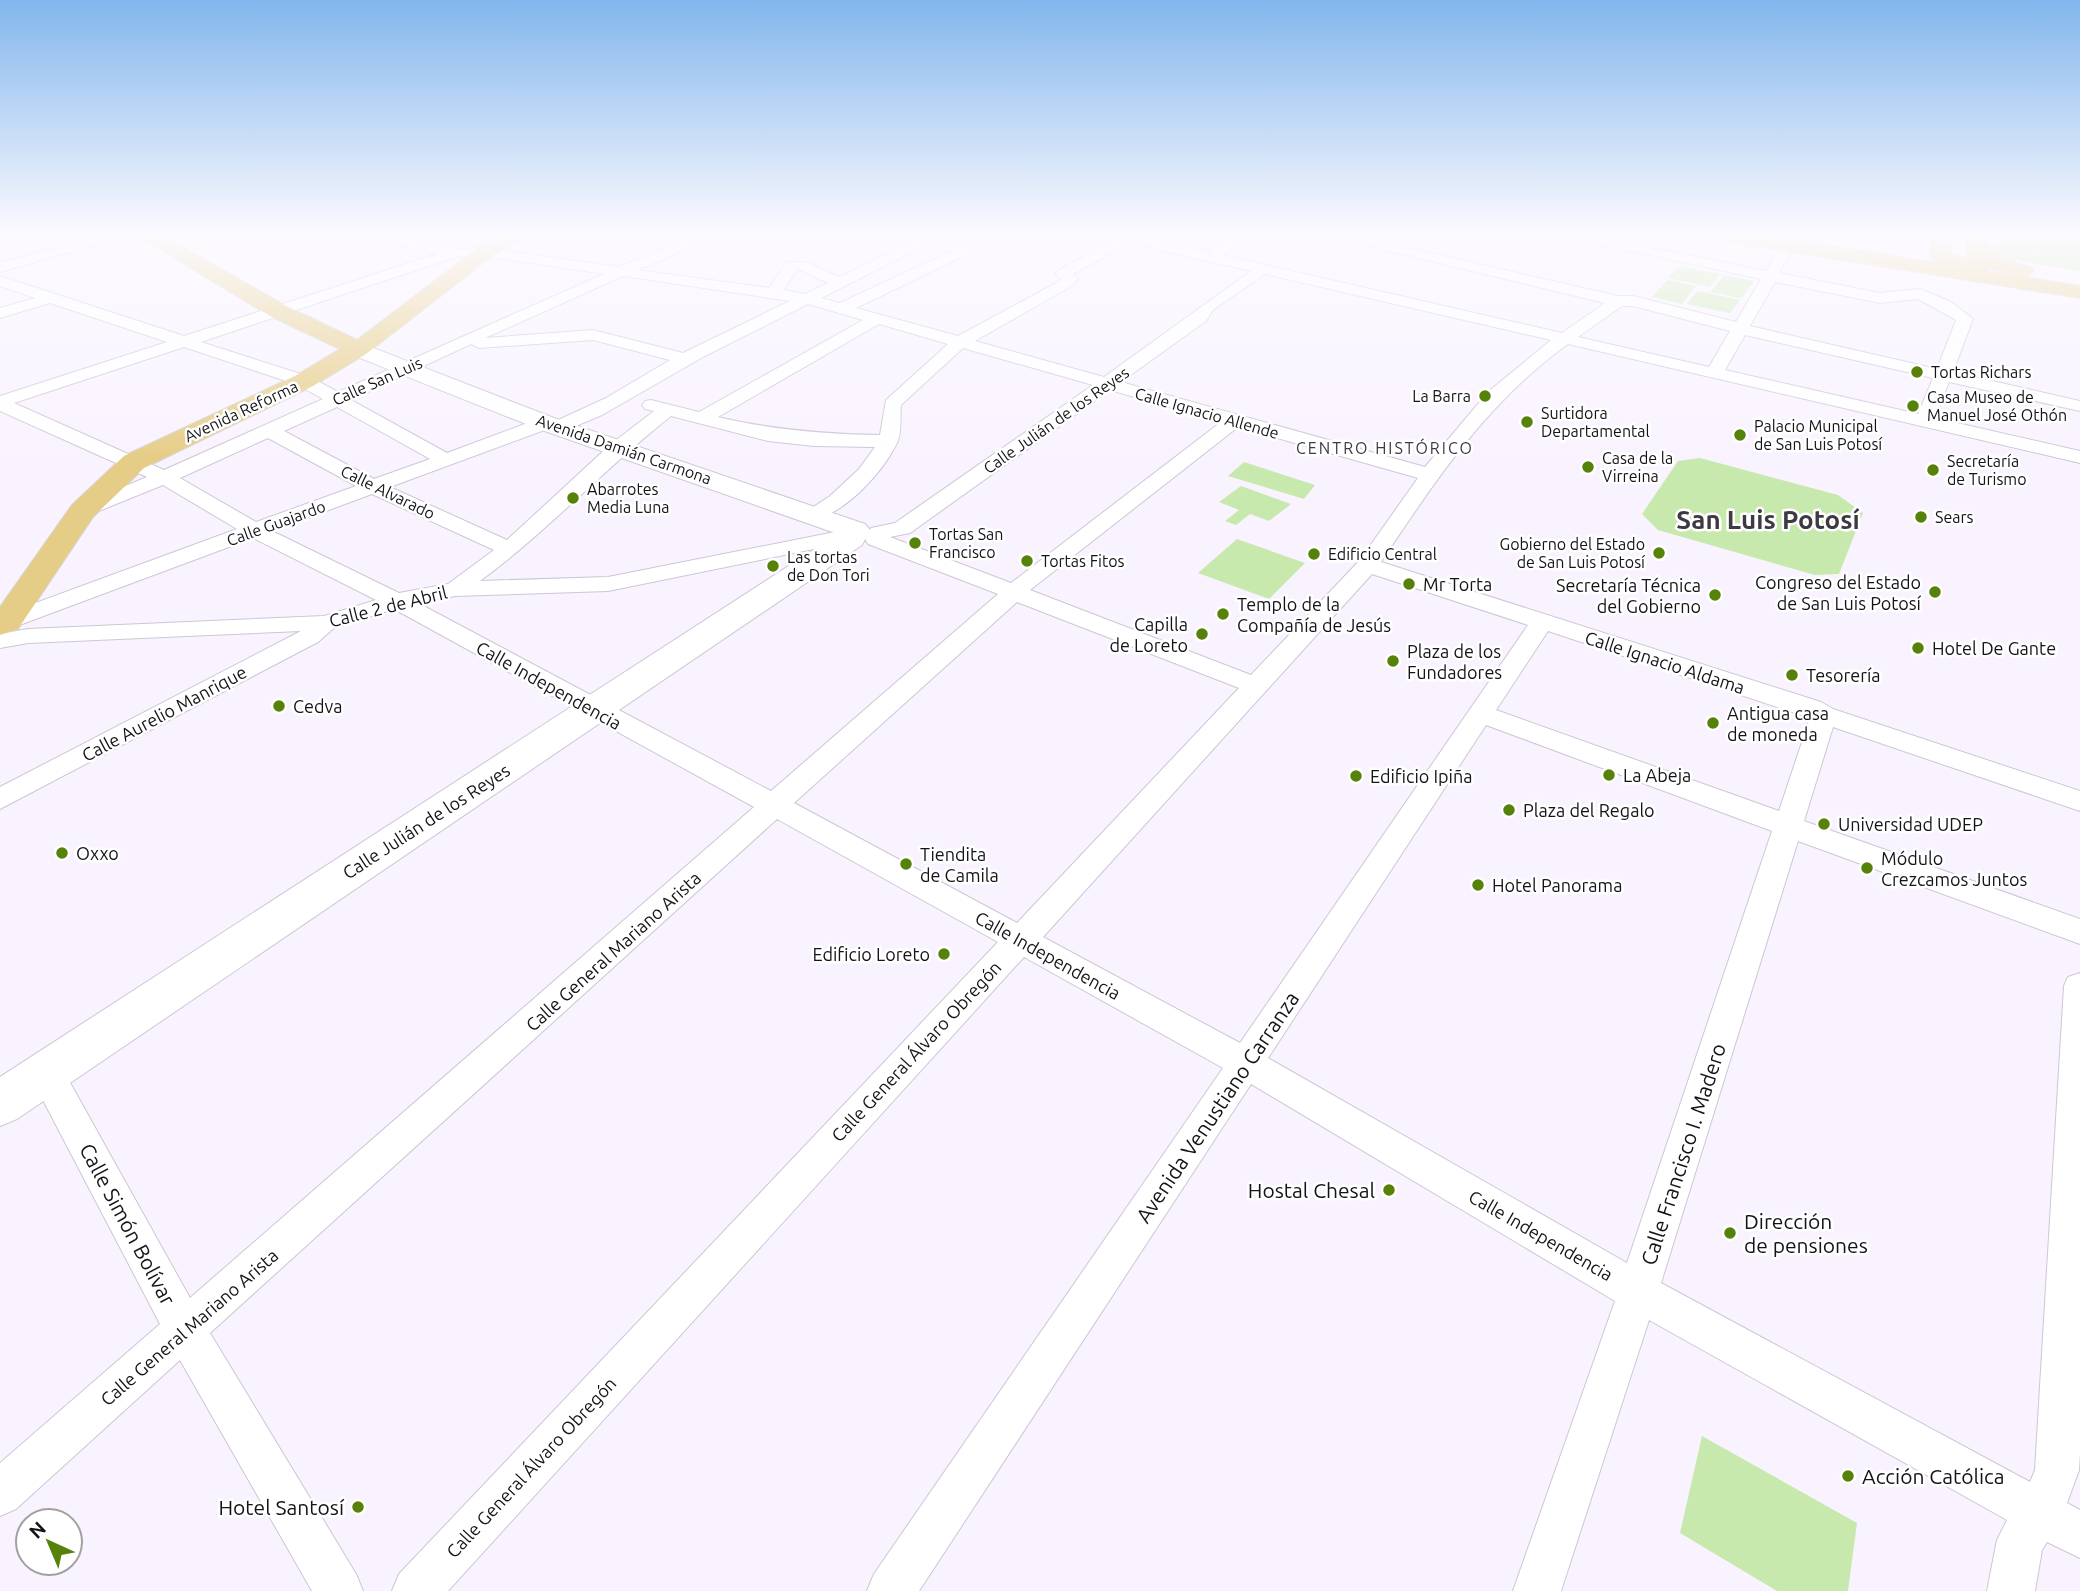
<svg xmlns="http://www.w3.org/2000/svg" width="2080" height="1591" font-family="Ubuntu,sans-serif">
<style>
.green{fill:#c8e9ad}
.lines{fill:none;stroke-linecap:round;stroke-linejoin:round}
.street-casing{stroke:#cdc7d3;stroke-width:2}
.secondary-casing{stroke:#cdc7d3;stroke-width:2}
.primary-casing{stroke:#d5d5d5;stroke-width:2}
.street{fill:#fff;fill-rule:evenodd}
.secondary{fill:#fff;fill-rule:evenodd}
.primary{fill:#e6cd87;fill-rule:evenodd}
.poi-dot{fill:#57820a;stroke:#fff;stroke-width:2.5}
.labels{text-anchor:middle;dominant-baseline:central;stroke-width:5;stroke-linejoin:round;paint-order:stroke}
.far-poi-label{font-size:16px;fill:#151317;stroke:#fff;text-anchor:start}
.far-street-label{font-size:16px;fill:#151317;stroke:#fff}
.far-neighbourhood-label{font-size:16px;letter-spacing:2px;fill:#3e3942;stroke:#fff}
.poi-label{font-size:18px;fill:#151317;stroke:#fff;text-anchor:start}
.street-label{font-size:18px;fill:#151317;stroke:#fff}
.near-street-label{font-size:21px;fill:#151317;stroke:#fff}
.near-poi-label{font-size:21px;fill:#151317;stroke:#fff;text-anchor:end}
.far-town-label{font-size:26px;font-weight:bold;fill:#3e3942;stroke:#fff}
</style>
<rect width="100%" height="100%" fill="#f9f3ff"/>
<path class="green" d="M2001,235H2080V271L2015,260L2011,264L2001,261L1988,250V244L2001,245Z
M1679,266L1720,274L1710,287L1668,278Z
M1724,275L1754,281L1741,298L1711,292Z
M1667,280L1696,286L1682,304L1652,297Z
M1697,291L1740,300L1730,313L1687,304Z
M1700,458L1838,495L1863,513L1839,574L1815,575L1658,530L1642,514L1678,461Z
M1244,462L1315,485L1304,499L1228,476Z
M1241,486L1291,504L1269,521L1250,514L1236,525L1225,521L1239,510L1219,502Z
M1237,539L1305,563L1269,599L1198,573Z
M1702,1436L1857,1523L1848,1591H1777L1680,1533Z"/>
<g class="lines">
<g class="street-casing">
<path id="street" d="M105,235H130L0,272V263Z
M360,235H390L454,249L485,248L619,267L698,235H719L638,270L769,288L787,262H805L840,277L927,235H946L821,298L840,303L960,247H970V253L856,308L958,336L1058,282L1061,279L1055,274L1058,271L1116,239L1108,235H1136L1209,252L1227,235H1243L1222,255L1562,333L1605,303L1324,235H1352L1618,296H1633L1736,322L1761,279L1556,235H1587L1766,271L1787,235H1801L1779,273L1880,293L1920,289L1951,302L1973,319L1953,372L2080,401V411L1949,382L1935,418L2080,451V463L1568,344C1487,402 1435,481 1381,562L1821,702L1833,709L2080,791V811L1833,727L1804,821L2080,919V944L1798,841L1661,1283L2030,1482L2035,1470L2064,986L2068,977L2080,973V1453L2079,1470L2067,1503L2080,1510V1558L2047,1542L2042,1550L2035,1591H1987L1997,1540L2007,1520L1649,1320L1561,1591H1513L1615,1301L1251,1084L919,1591H867L874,1574L1223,1068L1024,957L448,1591H392L399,1574L998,942L777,819L210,1333L356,1574L363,1591H312L180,1360L16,1509L0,1516V1463L160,1324L34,1083L29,1072L34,1061L46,1057L58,1061L190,1298L754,807L394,609L334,628L318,642L0,809V787L301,631L28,643L0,648V634L28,629L324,616L376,600L253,538L14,627L0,628V616L237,529L163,485L89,515H75L72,511L75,507L147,477L0,411V396L167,342L50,303L0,318V308L35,298L0,286V276L184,336L437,254ZM1131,243L1251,271L1104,377L975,341L1068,288L1078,279L1073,274ZM485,256L604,274L338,392L310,377L201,342L455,257ZM798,269L828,283L805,294L783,290ZM1265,274L1551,340L1488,392L1425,467L1121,382L1206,321L1213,310ZM623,276L790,301L683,353L593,330L485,338ZM1775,282L1880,303L1918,299L1956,320L1937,369L1750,326ZM808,304L863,320L699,412L651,400L645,401L642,405L645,409L654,411L611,444L507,540L390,487L550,428L559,433L602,415L703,357ZM1622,306H1633L1730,331L1709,367L1578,337ZM879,324L948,344L886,400L880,435C824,434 773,430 718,417ZM1745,335L1933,378L1918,414L1725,370ZM593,340L670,360L606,398L554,422L545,417L538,419L447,453L351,400L471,344L479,348ZM184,347L298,385L323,399L164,470L14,403ZM963,348L1093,385L895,523L871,528L865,539L868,544L998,594L771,791L418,603L455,596L608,591L858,540L861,535L858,530L850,529L608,577L480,581C548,531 605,468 671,416L768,441L814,446L875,447L859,469L830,496L803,514L813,520C847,512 882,473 897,443C902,433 900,416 901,405ZM1110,390L1221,422L1011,583L890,537L910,533ZM337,407L430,459L374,479L284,431ZM1238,427L1418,478L1360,560L1251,675L1030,590ZM268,438L356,486L256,522L180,478ZM372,494L494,550L448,584L399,593L272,531ZM1372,574L1528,625L1240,1043L1043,937ZM1017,602L1239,688L1017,923L794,803ZM1548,631L1810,718L1779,811L1496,710ZM1486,725L1772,831L1627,1263L1268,1058Z"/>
</g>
<g class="secondary-casing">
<path id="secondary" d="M358,342L554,418L865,524L870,530L862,545L17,1119L0,1126V1077L838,534L536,428L350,354L346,349L350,344Z"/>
</g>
<g class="primary-casing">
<path id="primary" d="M137,235H161L286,306L357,340L478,248L504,235H529L492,256L366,354L313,386L144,468L93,517L18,629L0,635V607L72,505L124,456L295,376L340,349L270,316Z
M1715,235H1764L1936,263L1931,258L1930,235H1950L1951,254L1973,260L1968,254L1966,235H1986L1988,251L1997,258L2031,267L2034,271L2025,277L2080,286V298L1724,241ZM1988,268L2017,275L2019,276L1986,271Z"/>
</g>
<use href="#street" class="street"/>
<use href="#secondary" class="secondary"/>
<use href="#primary" class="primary"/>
</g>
<linearGradient id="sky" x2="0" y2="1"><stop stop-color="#82b6ec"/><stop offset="0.51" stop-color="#fcfaff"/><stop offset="1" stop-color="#fcfaff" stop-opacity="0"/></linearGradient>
<rect width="2080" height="458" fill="url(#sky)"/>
<g class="poi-dot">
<circle cx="1917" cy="372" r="7"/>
<circle cx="1485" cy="396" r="7"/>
<circle cx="1913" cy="406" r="7"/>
<circle cx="1527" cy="422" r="7"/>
<circle cx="1740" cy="435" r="7"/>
<circle cx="1588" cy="467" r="7"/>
<circle cx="1933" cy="470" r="7"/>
<circle cx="573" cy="498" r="7"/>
<circle cx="1921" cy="517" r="7"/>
<circle cx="915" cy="543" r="7"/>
<circle cx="1659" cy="553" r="7"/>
<circle cx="1314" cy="554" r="7"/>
<circle cx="1027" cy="561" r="7"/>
<circle cx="773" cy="566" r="7"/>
<circle cx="1409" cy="584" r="7"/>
<circle cx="1935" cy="592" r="7"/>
<circle cx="1715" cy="595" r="7"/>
<circle cx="1223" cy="614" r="7"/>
<circle cx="1202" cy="634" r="7"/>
<circle cx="1918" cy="648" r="7"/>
<circle cx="1393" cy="661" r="7"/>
<circle cx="1792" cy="675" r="7"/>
<circle cx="279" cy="706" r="7"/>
<circle cx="1713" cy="723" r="7"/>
<circle cx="1609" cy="775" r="7"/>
<circle cx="1356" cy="776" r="7"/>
<circle cx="1509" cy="810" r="7"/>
<circle cx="1824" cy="824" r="7"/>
<circle cx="62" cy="853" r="7"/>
<circle cx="906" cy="864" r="7"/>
<circle cx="1867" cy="868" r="7"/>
<circle cx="1478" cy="885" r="7"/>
<circle cx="944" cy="954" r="7"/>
<circle cx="1389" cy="1190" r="7"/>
<circle cx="1730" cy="1233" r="7"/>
<circle cx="1848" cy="1476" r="7"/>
<circle cx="358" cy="1507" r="7"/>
</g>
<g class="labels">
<g class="far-poi-label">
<text x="1931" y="372">Tortas Richars</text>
<text x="1471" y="396" text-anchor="end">La Barra</text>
<text x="1927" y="397">Casa Museo de<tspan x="1927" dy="18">Manuel José Othón</tspan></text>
<text x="1541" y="413">Surtidora<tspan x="1541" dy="18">Departamental</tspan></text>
<text x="1754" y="426">Palacio Municipal<tspan x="1754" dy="18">de San Luis Potosí</tspan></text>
<text x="1602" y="458">Casa de la<tspan x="1602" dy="18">Virreina</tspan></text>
<text x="1947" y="461">Secretaría<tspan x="1947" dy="18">de Turismo</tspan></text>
<text x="587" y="489">Abarrotes<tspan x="587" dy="18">Media Luna</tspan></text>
<text x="1935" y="517">Sears</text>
<text x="929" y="534">Tortas San<tspan x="929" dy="18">Francisco</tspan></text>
<text x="1645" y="544" text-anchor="end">Gobierno del Estado<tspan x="1645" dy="18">de San Luis Potosí</tspan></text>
<text x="1328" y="554">Edificio Central</text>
<text x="787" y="557">Las tortas<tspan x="787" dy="18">de Don Tori</tspan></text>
<text x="1041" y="561">Tortas Fitos</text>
</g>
<g class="far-street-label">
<text transform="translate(377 381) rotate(-24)">Calle San Luis</text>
<text transform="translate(241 411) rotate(-25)">Avenida Reforma</text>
<text transform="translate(1207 413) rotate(16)">Calle Ignacio Allende</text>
<text transform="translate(1056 420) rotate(-35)">Calle Julián de los Reyes</text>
<text transform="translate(624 449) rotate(19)">Avenida Damián Carmona</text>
<text transform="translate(388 492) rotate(26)">Calle Alvarado</text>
<text transform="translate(276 523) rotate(-20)">Calle Guajardo</text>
</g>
<g class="far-neighbourhood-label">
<text x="1385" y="448">CENTRO HISTÓRICO</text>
</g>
<g class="poi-label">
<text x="1921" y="582" text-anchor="end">Congreso del Estado<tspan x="1921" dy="21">de San Luis Potosí</tspan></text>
<text x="1423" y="584">Mr Torta</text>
<text x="1701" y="585" text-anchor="end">Secretaría Técnica<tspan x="1701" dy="21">del Gobierno</tspan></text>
<text x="1237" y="604">Templo de la<tspan x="1237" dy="21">Compañía de Jesús</tspan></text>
<text x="1188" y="624" text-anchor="end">Capilla<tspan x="1188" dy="21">de Loreto</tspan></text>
<text x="1932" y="648">Hotel De Gante</text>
<text x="1407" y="651">Plaza de los<tspan x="1407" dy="21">Fundadores</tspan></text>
<text x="1806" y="675">Tesorería</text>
<text x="293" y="706">Cedva</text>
<text x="1727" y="713">Antigua casa<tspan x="1727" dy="21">de moneda</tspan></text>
<text x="1623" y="775">La Abeja</text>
<text x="1370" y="776">Edificio Ipiña</text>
<text x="1523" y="810">Plaza del Regalo</text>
<text x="1838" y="824">Universidad UDEP</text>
<text x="76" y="853">Oxxo</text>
<text x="920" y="854">Tiendita<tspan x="920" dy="21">de Camila</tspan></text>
<text x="1881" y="858">Módulo<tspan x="1881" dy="21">Crezcamos Juntos</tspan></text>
<text x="1492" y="885">Hotel Panorama</text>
<text x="930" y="954" text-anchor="end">Edificio Loreto</text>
</g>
<g class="street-label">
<text transform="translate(388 606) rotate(-14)">Calle 2 de Abril</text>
<text transform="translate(1665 662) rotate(18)">Calle Ignacio Aldama</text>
<text transform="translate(549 685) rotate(29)">Calle Independencia</text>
<text transform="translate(164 713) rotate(-28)">Calle Aurelio Manrique</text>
<text transform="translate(426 821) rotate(-33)">Calle Julián de los Reyes</text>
<text transform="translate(613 951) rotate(-42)">Calle General Mariano Arista</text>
<text transform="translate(1048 955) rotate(29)">Calle Independencia</text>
<text transform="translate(916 1051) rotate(-47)">Calle General Álvaro Obregón</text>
<text transform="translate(1541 1235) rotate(30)">Calle Independencia</text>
<text transform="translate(189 1327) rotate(-41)">Calle General Mariano Arista</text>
<text transform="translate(531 1467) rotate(-47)">Calle General Álvaro Obregón</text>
</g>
<g class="near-street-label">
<text transform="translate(1217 1107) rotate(-56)">Avenida Venustiano Carranza</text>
<text transform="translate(1683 1154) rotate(-72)">Calle Francisco I. Madero</text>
<text transform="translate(128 1224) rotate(62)">Calle Simón Bolívar</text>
</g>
<g class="near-poi-label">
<text x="1375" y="1190">Hostal Chesal</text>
<text x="1744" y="1221" text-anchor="start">Dirección<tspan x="1744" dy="24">de pensiones</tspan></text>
<text x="1862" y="1476" text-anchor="start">Acción Católica</text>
<text x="344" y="1507">Hotel Santosí</text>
</g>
<g class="far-town-label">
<text x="1768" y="519">San Luis Potosí</text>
</g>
</g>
<g transform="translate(49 1542) rotate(316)"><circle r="33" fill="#ffffff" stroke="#a1a1a2" stroke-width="2"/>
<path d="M0-5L12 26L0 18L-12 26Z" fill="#57820a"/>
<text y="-10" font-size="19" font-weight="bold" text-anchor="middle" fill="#151317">N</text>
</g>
</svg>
